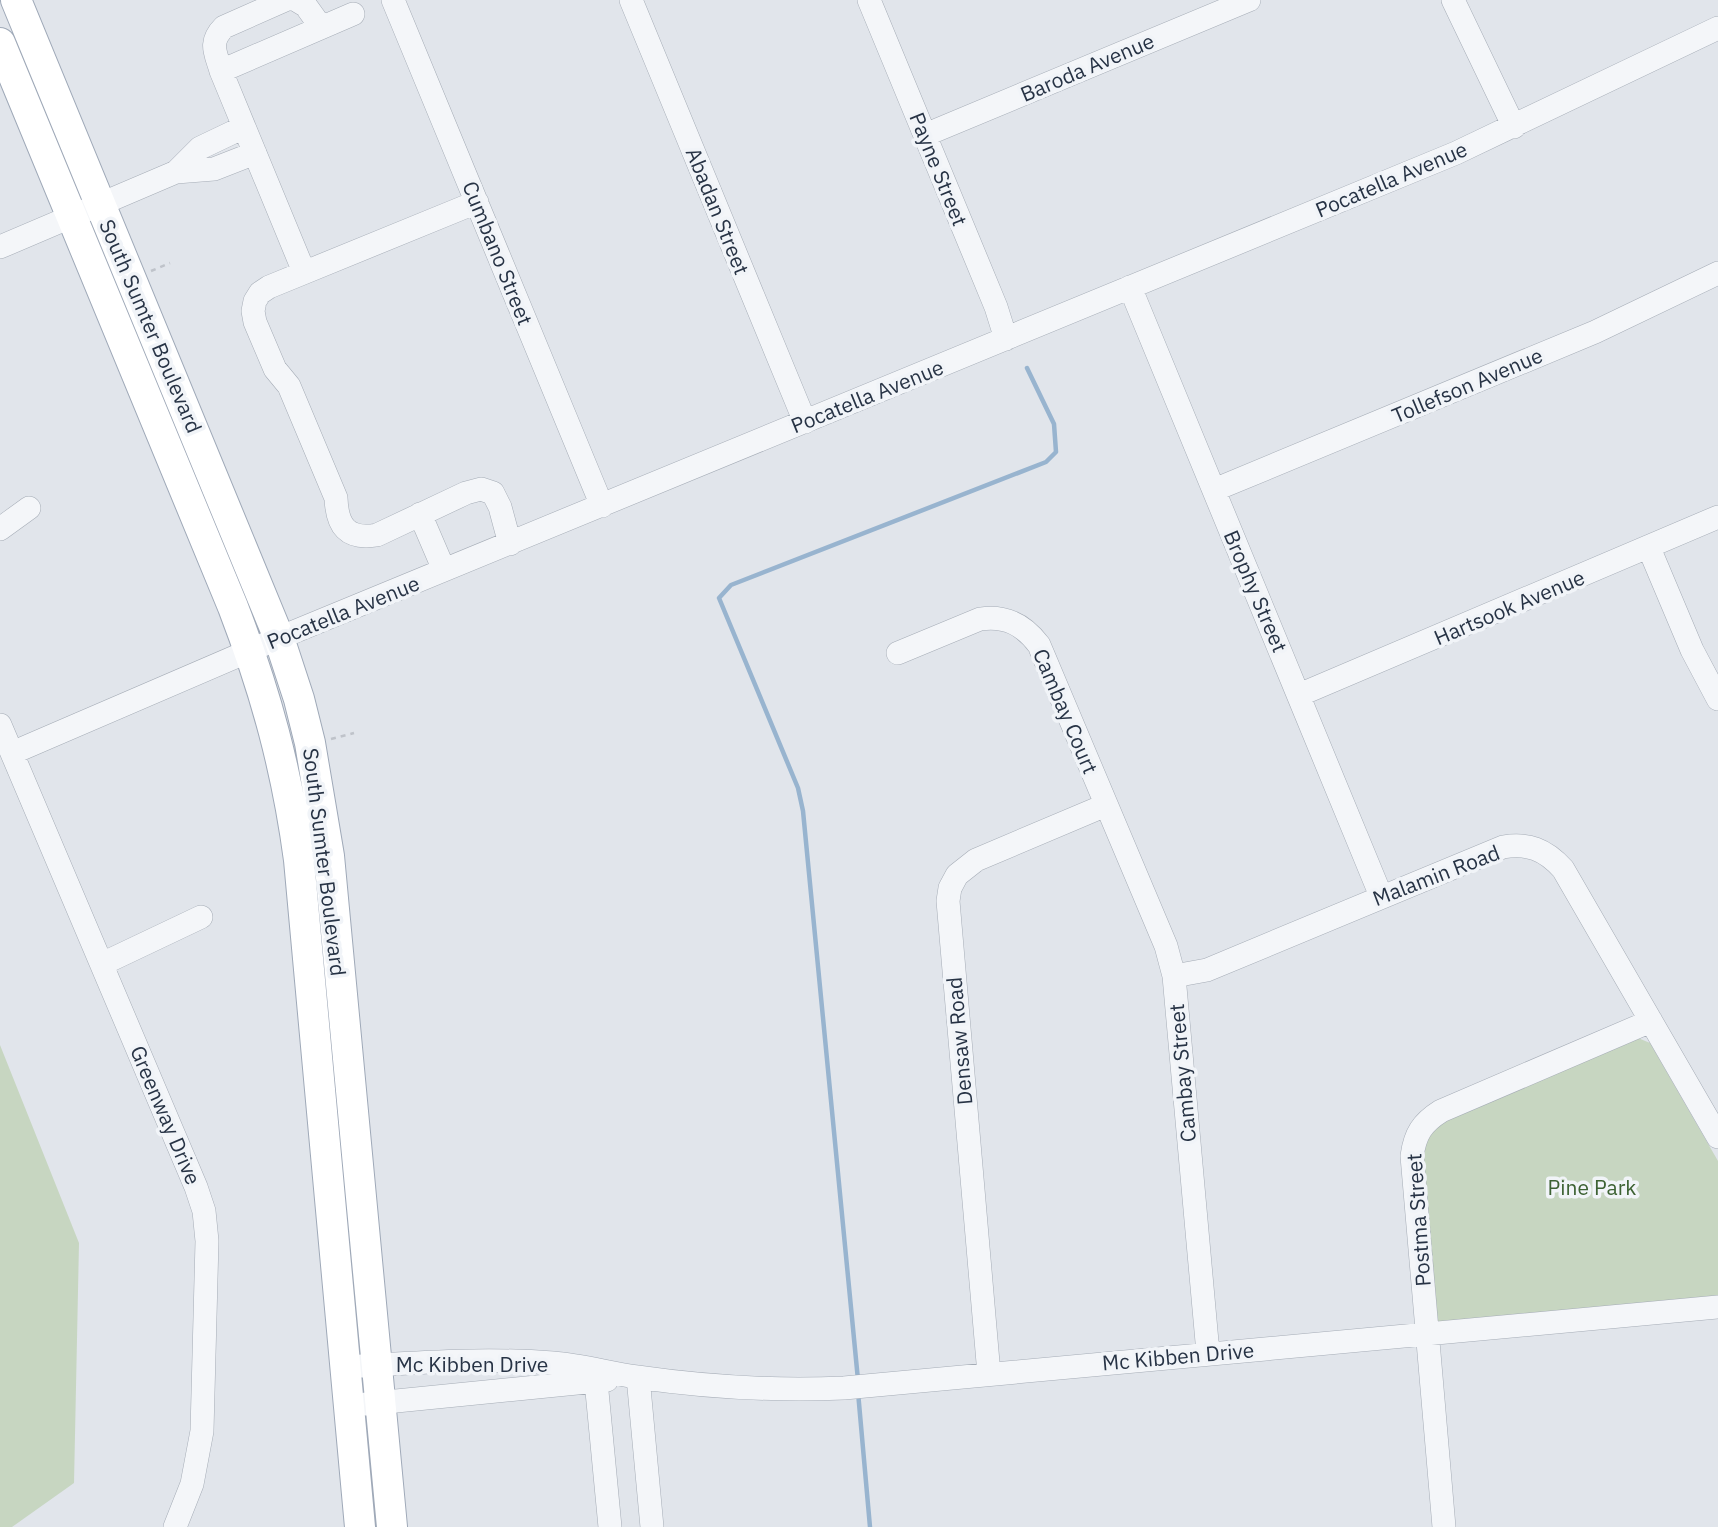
<svg xmlns="http://www.w3.org/2000/svg" width="1718" height="1527" font-family="'IBM Plex Sans',sans-serif">
<style>
.green{fill:#c7d6c1}
.lines{fill:none;stroke-linecap:round;stroke-linejoin:round}
.stream{stroke:#98b4cf;stroke-width:4.5}
.minor-casing{stroke:#a5acb6;stroke-width:24}
.major-casing{stroke:#9fa9b8;stroke-width:32}
.path{stroke:#bfc3ca;stroke-width:2.5;stroke-dasharray:5 5;stroke-linecap:butt}
.minor{stroke:#f4f6f9;stroke-width:23}
.major{stroke:#fff;stroke-width:30}
.labels{text-anchor:middle;dominant-baseline:central;stroke-width:7;stroke-linejoin:round;paint-order:stroke}
.street-label{font-size:21px;fill:#273345;stroke:#f1f4f8}
.park-label{font-size:21px;fill:#3d6233;stroke:#f1f4f8}
</style>
<rect width="100%" height="100%" fill="#e1e5eb"/>
<path class="green" d="M1638,1038L1650,1043L1718,1161V1296L1432,1327L1420,1153L1437,1120Z
M0,1045L79,1243L74,1483L12,1527H0Z"/>
<g class="lines">
<path class="stream" d="M858,1380L803,811L798,788L719,598L731,585L1046,462L1056,452L1054,424L1027,368
M858,1392L870,1527"/>
<g class="minor-casing">
<path id="minor" d="M285,0L224,27C208,43 216,53 221,71L304,272
M296,0L306,6L321,27
M393,0L602,506
M631,0L805,422
M869,0L996,307L1006,339
M1453,0L1514,127
M221,71L353,14
M925,135L1249,0
M176,172L200,148L244,127
M477,202L269,287L260,293L255,301L253,311L255,322L275,369L289,386L336,498C337,526 347,540 377,535L466,493L481,489L493,493L500,507L510,544
M0,247L176,172L214,169L255,153
M1130,287L1381,896
M1214,490L1595,332L1718,273
M420,514L444,570
M0,529L29,508
M1649,548L1692,650L1718,699
M898,653L980,619C1006,615 1024,625 1039,645L1166,946L1174,976L1208,1353
M1299,695L1718,517
M0,725L196,1187L204,1211L207,1241L202,1431L192,1484L175,1527
M12,753L279,638L1456,153L1718,28
M102,964L201,917
M1174,976L1207,970L1503,847C1528,843 1545,849 1563,869L1718,1137
M362,1366C425,1362 490,1358 553,1363C581,1365 609,1373 637,1377C706,1387 775,1391 844,1388L1718,1307
M989,1374L948,901L950,888L957,875L976,860L1106,805
M638,1377L652,1527
M596,1381L610,1527
M366,1404L607,1380
M1444,1527L1412,1156C1415,1134 1422,1123 1441,1111L1651,1021"/>
</g>
<g class="major-casing">
<path id="major" d="M16,0L279,638L299,699L310,743L329,856L392,1527
M0,43L233,607C266,693 287,770 299,860L360,1527"/>
</g>
<path class="path" d="M151,271L170,263
M331,739L354,733"/>
<use href="#minor" class="minor"/>
<use href="#major" class="major"/>
</g>
<g class="labels">
<g class="street-label">
<text transform="translate(1087 67) rotate(-23)">Baroda Avenue</text>
<text transform="translate(939 169) rotate(68)">Payne Street</text>
<text transform="translate(1391 179) rotate(-23)">Pocatella Avenue</text>
<text transform="translate(718 211) rotate(68)">Abadan Street</text>
<text transform="translate(498 253) rotate(68)">Cumbano Street</text>
<text transform="translate(151 326) rotate(67)">South Sumter Boulevard</text>
<text transform="translate(1467 385) rotate(-23)">Tollefson Avenue</text>
<text transform="translate(867 396) rotate(-22)">Pocatella Avenue</text>
<text transform="translate(1256 591) rotate(67)">Brophy Street</text>
<text transform="translate(1509 607) rotate(-23)">Hartsook Avenue</text>
<text transform="translate(343 612) rotate(-22)">Pocatella Avenue</text>
<text transform="translate(1066 711) rotate(67)">Cambay Court</text>
<text transform="translate(325 862) rotate(83)">South Sumter Boulevard</text>
<text transform="translate(1436 875) rotate(-21)">Malamin Road</text>
<text transform="translate(959 1041) rotate(-95)">Densaw Road</text>
<text transform="translate(1182 1073) rotate(-95)">Cambay Street</text>
<text transform="translate(166 1115) rotate(67)">Greenway Drive</text>
<text transform="translate(1418 1220) rotate(-94)">Postma Street</text>
<text transform="translate(1178 1356) rotate(-5)">Mc Kibben Drive</text>
<text x="472" y="1364">Mc Kibben Drive</text>
</g>
<g class="park-label">
<text x="1592" y="1187">Pine Park</text>
</g>
</g>
</svg>
